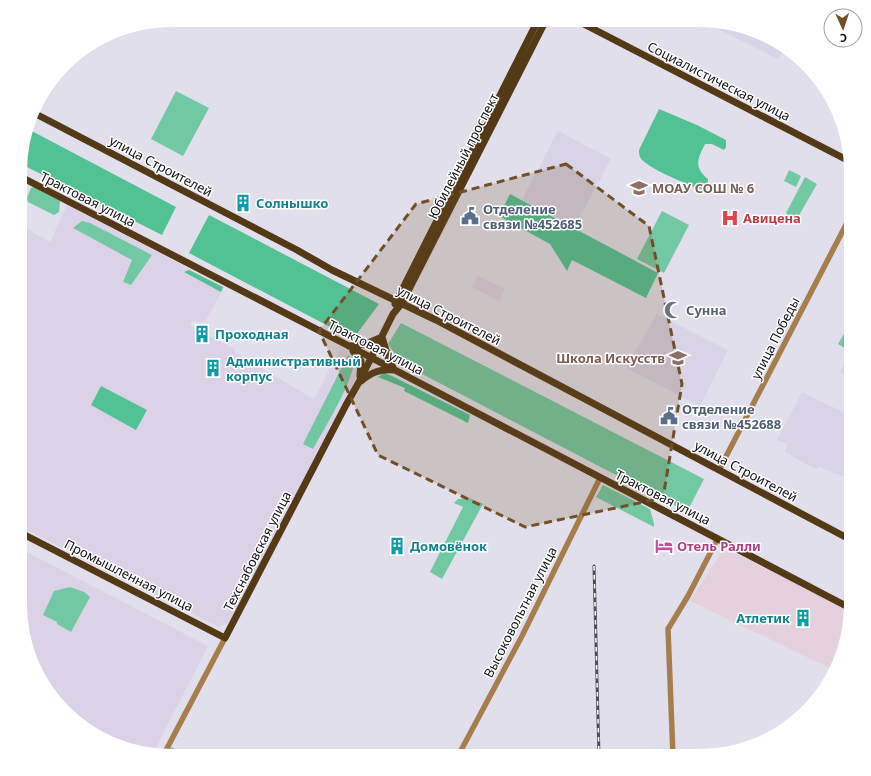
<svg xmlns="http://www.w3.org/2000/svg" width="871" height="776" font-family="'Noto Sans',sans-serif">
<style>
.commercial{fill:#e5d0dd}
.industrial{fill:#dcd2e7}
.built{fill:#d8d3e6}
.green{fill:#72c8a2}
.forest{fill:#52c295}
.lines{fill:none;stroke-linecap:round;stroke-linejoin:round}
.minor{stroke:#a67e4d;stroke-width:5.5}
.major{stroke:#533916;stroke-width:7}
.rail-casing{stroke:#4d4c53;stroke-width:3}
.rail{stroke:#fff;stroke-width:1.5;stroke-dasharray:4.5;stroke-linecap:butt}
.marked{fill:#724f28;fill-opacity:0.2;stroke:#724f28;stroke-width:3;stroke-dasharray:8 5;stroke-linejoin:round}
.labels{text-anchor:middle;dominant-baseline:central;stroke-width:3;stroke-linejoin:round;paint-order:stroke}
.street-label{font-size:13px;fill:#121115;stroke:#fff}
.education-label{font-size:13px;font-weight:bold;fill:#785e54;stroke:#fff;text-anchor:start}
.culture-label{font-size:13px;font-weight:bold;fill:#0d838f;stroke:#fff;text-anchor:start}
.service-label{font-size:13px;font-weight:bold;fill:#4e5e75;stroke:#fff;text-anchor:start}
.health-label{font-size:13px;font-weight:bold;fill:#be3a42;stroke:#fff;text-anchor:start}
.worship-label{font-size:13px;font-weight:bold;fill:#5b616d;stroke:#fff;text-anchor:start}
.hotel-label{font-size:13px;font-weight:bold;fill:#b23c85;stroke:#fff;text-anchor:start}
</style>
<rect width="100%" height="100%" fill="#e1dfeb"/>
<path class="commercial" d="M724,548L850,609L836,671L690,601Z"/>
<path class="industrial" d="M67,205L224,287L205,322L192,321L190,326L235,349L234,352L314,399L341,348L353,353L358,359L357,376L236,612L228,622L219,627L21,527L22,226L50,242Z
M478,276L505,289L499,301L472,287Z
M21,549L208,646L154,752L105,740L58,705L32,663L20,614Z"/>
<path class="built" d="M720,23L766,36L784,49L778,59L718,29Z
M558,131L611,159L575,226L522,200Z
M657,314L728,350L700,406L628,369L627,365Z
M851,351V379L840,372Z
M802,392L851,416V480L820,467L815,469L785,452L787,444L777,440Z"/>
<path class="green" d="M176,91L209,108L183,156L151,139Z
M789,170L801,176L796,187L784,181Z
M805,177L817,184L794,224L786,213Z
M34,187L60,201L59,212L54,215L28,202L27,198L31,188Z
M662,211L689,225L664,273L637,259Z
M82,221L90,223L152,255L131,285L123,282L132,260L73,228Z
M401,323L704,479L687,512L401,363L388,344Z
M845,332L851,335V345L848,350L838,344Z
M348,355L354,359C355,379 324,429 313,449L303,444Z
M603,485L650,509L654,524V527L596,497Z
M469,498L483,504L442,579L430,572L463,507L454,503L458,499Z
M70,587L84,592L90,597L71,632L57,624V622L43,615L54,591Z
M171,747L182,752L180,756L166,755Z"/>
<path class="forest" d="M659,109L697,125L726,140V147L724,150L712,144H705C698,158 693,167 708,179V186L700,189C689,185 644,167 640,157C639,155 639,152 639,150Z
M28,129L176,207L162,235L23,165V142Z
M510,194L658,273L646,298L572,260L567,271L550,244L499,216Z
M209,215L379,304L353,339L189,253Z
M189,270L223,287L221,292L184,272Z
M384,373L392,376L470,415L468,423L404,391L405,388L378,377Z
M101,386L147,410L136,430L91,405Z"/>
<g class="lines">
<path class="minor" d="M719,470L851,215
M164,754L225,638
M458,756L522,636L600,478
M673,756L668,629L688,596L718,538"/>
<path class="major" d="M576,20L851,162
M34,113L297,250L332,270L436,320L851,540
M23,178L349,346L850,608
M395,304L538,20
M349,346L366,344L382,337
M353,351L361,361L360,376
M361,381C372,372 380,369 394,370L388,357L382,337
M21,533L225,638L346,405L359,382L393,314L402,303L546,20"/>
<g class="rail-casing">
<path id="rail" d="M594,566L599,756"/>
</g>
<use href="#rail" class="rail"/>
</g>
<path class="marked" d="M566,164L649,226L682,384L663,498L525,527L378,455L319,331L416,204Z"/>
<defs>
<g id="school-bare" transform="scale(1.38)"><path d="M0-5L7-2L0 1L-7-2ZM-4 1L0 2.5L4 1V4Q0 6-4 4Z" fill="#8d6e63" stroke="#fff" stroke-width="2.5" paint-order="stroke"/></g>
<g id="building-bare" transform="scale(1.38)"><path d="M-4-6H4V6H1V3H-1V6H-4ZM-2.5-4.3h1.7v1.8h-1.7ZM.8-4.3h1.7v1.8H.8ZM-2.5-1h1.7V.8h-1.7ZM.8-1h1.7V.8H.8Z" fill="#0f9aa8" stroke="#fff" stroke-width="2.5" paint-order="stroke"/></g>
<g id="civic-bare" transform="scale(1.38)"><path d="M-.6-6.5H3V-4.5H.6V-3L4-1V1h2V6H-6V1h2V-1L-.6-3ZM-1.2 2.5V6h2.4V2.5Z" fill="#5c6f8a" stroke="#fff" stroke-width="2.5" paint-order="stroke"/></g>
<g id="hospital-bare" transform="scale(1.38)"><path d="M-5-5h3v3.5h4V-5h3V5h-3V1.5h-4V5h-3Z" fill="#e0444e" stroke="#fff" stroke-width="2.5" paint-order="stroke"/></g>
<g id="mosque-bare" transform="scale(1.38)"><path d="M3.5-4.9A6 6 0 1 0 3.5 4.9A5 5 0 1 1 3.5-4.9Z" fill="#6b7280" stroke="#fff" stroke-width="2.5" paint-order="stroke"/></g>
<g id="hotel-bare" transform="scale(1.38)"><path d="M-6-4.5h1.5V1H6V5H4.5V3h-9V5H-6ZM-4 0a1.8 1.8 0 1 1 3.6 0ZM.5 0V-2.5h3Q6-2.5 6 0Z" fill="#d1479c" stroke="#fff" stroke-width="2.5" paint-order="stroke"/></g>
</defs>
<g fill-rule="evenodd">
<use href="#school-bare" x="639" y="188"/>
<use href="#building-bare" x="243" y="203"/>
<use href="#civic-bare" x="470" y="216"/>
<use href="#hospital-bare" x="730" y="218"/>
<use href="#mosque-bare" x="673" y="310"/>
<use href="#building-bare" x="202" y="334"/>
<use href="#school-bare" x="678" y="358"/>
<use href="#building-bare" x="213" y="368"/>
<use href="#civic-bare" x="669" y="416"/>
<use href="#building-bare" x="397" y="546"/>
<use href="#hotel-bare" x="664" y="546"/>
<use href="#building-bare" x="803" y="618"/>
</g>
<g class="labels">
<g class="street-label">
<text transform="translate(719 81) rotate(27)">Социалистическая улица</text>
<text transform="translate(463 156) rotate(-63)">Юбилейный проспект</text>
<text transform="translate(161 166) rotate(28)">улица Строителей</text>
<text transform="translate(88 199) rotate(27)">Трактовая улица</text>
<text transform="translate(449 315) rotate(27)">улица Строителей</text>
<text transform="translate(775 338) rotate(-63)">улица Победы</text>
<text transform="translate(376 347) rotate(27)">Трактовая улица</text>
<text transform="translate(746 471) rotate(28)">улица Строителей</text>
<text transform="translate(663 497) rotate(27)">Трактовая улица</text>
<text transform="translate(257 551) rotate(-63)">Техснабовская улица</text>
<text transform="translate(129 575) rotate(27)">Промышленная улица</text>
<text transform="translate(520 612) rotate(-63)">Высоковольтная улица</text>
</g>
<g class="education-label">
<text x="652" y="188">МОАУ СОШ № 6</text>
<text x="665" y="358" text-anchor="end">Школа Искусств</text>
</g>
<g class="culture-label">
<text x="256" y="203">Солнышко</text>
<text x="215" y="334">Проходная</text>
<text x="226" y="361">Административный<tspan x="226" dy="15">корпус</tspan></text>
<text x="410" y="546">Домовёнок</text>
<text x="790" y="618" text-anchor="end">Атлетик</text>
</g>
<g class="service-label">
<text x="483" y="209">Отделение<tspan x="483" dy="15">связи №452685</tspan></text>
<text x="682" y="409">Отделение<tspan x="682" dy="15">связи №452688</tspan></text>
</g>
<g class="health-label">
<text x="743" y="218">Авицена</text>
</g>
<g class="worship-label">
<text x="686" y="310">Сунна</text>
</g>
<g class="hotel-label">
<text x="677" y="546">Отель Ралли</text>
</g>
</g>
<path d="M0 0H871V776H0ZM171 27H700A144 144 0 0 1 844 171V605A144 144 0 0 1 700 749H171A144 144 0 0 1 27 605V171A144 144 0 0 1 171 27Z" fill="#fff" fill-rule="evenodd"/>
<g transform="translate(843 28) rotate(177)"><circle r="19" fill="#ffffff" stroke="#a0a0a1"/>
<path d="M0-3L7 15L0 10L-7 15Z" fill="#724f28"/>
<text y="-6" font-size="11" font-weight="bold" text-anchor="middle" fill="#121115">С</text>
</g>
</svg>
